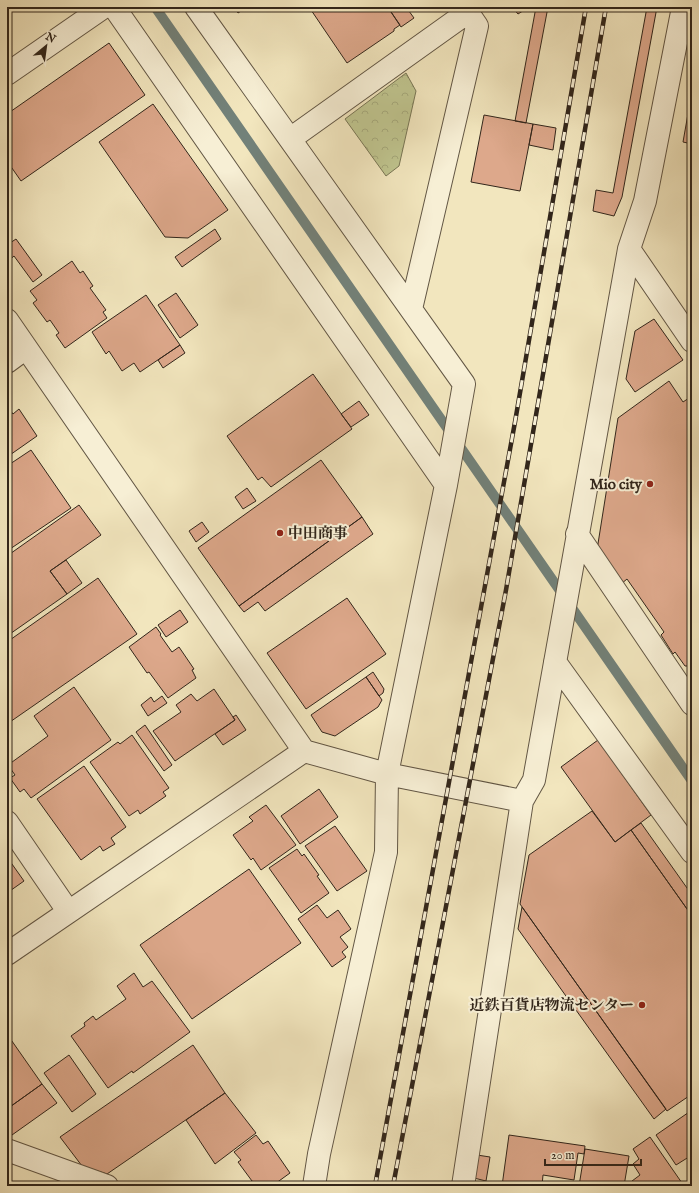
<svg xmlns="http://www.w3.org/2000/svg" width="699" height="1193" font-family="'IM FELL English','Noto Serif JP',serif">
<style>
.forest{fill:url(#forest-crowns);stroke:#787554}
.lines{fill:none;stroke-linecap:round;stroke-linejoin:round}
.stream{stroke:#728179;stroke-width:10}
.building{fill:#dda88b;stroke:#32261b}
.street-casing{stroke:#625644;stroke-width:24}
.street{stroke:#f7efd5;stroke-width:22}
.rail-casing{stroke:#32261b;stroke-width:4.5}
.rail{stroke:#f7efd5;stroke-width:3;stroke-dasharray:9;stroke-linecap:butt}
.poi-dot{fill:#8f2418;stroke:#f7efd5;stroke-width:1.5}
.labels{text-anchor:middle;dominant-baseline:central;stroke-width:4;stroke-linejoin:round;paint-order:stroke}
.poi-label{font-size:15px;font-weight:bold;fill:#32261b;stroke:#f7efd5;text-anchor:end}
</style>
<defs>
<pattern id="forest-crowns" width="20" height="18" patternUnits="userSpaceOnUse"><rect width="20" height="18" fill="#bfc48e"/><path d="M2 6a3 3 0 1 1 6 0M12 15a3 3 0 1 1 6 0" fill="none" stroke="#a5a87a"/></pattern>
</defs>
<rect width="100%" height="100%" fill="#f2e6be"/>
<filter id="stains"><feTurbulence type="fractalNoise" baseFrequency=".005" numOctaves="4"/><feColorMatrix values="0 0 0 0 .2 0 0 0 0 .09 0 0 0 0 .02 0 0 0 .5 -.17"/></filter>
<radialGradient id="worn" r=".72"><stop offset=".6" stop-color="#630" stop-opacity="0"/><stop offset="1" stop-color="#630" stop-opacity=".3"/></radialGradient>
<path class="forest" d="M406,73L416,91L399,166L386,176L345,119Z"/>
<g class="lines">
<path class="stream" d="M155,7L692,781"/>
</g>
<path class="building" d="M234,7H247L238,13Z
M309,7H392L389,9L400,25L394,29V31L347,63Z
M392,7H406L414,18L401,27L389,9Z
M512,7H529L518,14Z
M536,7H548L526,123L515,121Z
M647,7H657L622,197L614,216L593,211L596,190L613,193Z
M109,43L145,95L21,181L7,161V114Z
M692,91V144L683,142Z
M153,104L228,210L188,238L165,237L99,142Z
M484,115L533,124L520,191L471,182Z
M533,124L556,128L553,150L529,145Z
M215,229L221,239L182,267L175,257Z
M16,239L42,275L33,282L14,256L7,262V245Z
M72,261L80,273L83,271L93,286L90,288L106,310L103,312L107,318L65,348L56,335L59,333L50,320L47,322L33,303L37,300L30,291Z
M176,293L198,325L180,338L158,305Z
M146,295L180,345L140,372L134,363L122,371L109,351L106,354L92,332Z
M654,319L683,360L635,392L626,379L635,331Z
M180,345L185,353L163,368L158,360Z
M313,374L352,429L271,487L262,477L258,480L227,436Z
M669,381L683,402L692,396L691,666H685L675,652L673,654L661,635L664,632L627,579L621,584L597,550L618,418Z
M359,401L369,415L351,427L341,414Z
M7,406L13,414L19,409L37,436L7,457Z
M31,450L71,508L7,551V466Z
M321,460L362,517L239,606L198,548Z
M247,488L256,501L243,509L235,497Z
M79,505L101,535L50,571L67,594L7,636V556Z
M362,517L373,534L265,611L258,602L244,612L239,606Z
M202,522L209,532L196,542L189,531Z
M66,560L82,583L67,594L50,571Z
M98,578L137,634L7,724V642Z
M347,598L386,654L306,709L267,653Z
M180,610L188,622L166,637L158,625Z
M156,627L161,634L160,635L172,652L179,647L194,669L192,670L196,678L168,698L149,672L147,673L129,647Z
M373,672L384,689L383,693L379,696L366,677Z
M366,677L382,700L378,707L335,736L322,732L311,715Z
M74,687L111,740L31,798L24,789L20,792L10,778L15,775L8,765L48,736L34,716Z
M214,689L235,720L175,761L153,731L181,712L176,705L191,694L197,701Z
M162,696L167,703L148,716L141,705L151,697L154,702Z
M236,715L246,730L223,745L215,734L235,720L233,717Z
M145,725L172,765L164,771L136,732Z
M132,735L169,788L163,792L166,796L140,814L138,810L129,816L90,762L118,742L120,744Z
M598,740L651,815L615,842L561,767Z
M84,766L126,827L111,838L115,844L103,851L100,846L81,860L37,799Z
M319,789L338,817L300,844L281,816Z
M266,805L296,845L261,870L253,858L251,860L233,835L253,821L249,817Z
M592,811L615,842L631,830L692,916V1094L667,1111L520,904L529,855Z
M641,823L692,895V916L631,830Z
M335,826L367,871L337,891L305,846Z
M297,849L302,856L304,854L319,875L317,876L329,893L301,913L269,868Z
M7,857L24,881L7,893Z
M249,869L301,943L192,1019L140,945Z
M317,905L327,918L338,910L351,929L340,937L348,947L342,952L346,957L332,967L298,919Z
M522,907L666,1109L654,1119L518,929Z
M134,973L143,987L152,981L190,1032L133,1073L132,1071L108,1088L71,1036L85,1026L84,1023L93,1016L96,1020L126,999L117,986Z
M7,1034L42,1084L7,1109Z
M193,1045L225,1093L107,1174L82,1166L60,1137Z
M69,1055L96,1094L72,1112L44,1073Z
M42,1084L57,1103L12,1135L7,1129V1109Z
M225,1093L256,1133L215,1164L186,1120Z
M692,1110V1155L676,1165L656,1135Z
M256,1135L263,1144L268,1141L290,1173L272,1186H259L252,1181L238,1162L241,1160L234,1152Z
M509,1135L585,1146L584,1154L578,1153L574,1180L543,1175L542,1186H502Z
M650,1137L682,1183L678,1186H636L632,1181L640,1175L633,1164L639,1159L633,1149Z
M585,1149L629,1156L624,1186H579Z
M477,1155L490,1157L486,1181L474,1178Z"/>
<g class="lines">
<g class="street-casing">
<path id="street" d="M114,7L446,485L387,774L304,751
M196,7L464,384L446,485
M7,74L104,7
M290,139L468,12
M629,249L692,341
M411,309L477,26L464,7
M7,320L304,751L7,954
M7,362L26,348
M577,534L692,704
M555,662L692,852
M7,822L68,911
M7,1150L107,1186
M314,1186L319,1154L386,852L387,774L522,801
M463,1186L522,801L534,780L629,249L645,201L683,7"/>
</g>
<use href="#street" class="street"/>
<g class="rail-casing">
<path id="rail" d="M375,1186L515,422L586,7
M393,1186L506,590L606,7"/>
</g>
<use href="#rail" class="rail"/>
</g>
<g class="poi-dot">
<circle cx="650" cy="484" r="4"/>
<circle cx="280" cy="533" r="4"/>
<circle cx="642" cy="1005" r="4"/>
</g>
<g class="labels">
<g class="poi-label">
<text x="642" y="484">Mio city</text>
<text x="288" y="533" text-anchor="start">中田商事</text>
<text x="634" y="1005">近鉄百貨店物流センター</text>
</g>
</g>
<rect width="699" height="1193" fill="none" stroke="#f2e6be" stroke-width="24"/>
<rect x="8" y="8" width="683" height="1177" fill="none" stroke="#32261b" stroke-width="2"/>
<rect x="12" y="12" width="675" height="1169" fill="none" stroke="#32261b"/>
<g transform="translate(46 46) rotate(29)" stroke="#f7efd5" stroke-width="3" paint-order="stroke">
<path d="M0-3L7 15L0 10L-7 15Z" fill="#32261b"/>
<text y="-6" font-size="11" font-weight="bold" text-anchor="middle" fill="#32261b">N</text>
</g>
<path d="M545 1159v6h96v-6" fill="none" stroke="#32261b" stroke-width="2"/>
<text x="551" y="1159" font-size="12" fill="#32261b" stroke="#f7efd5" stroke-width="3" paint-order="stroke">20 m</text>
<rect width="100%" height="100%" filter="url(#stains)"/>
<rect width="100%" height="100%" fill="url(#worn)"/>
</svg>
